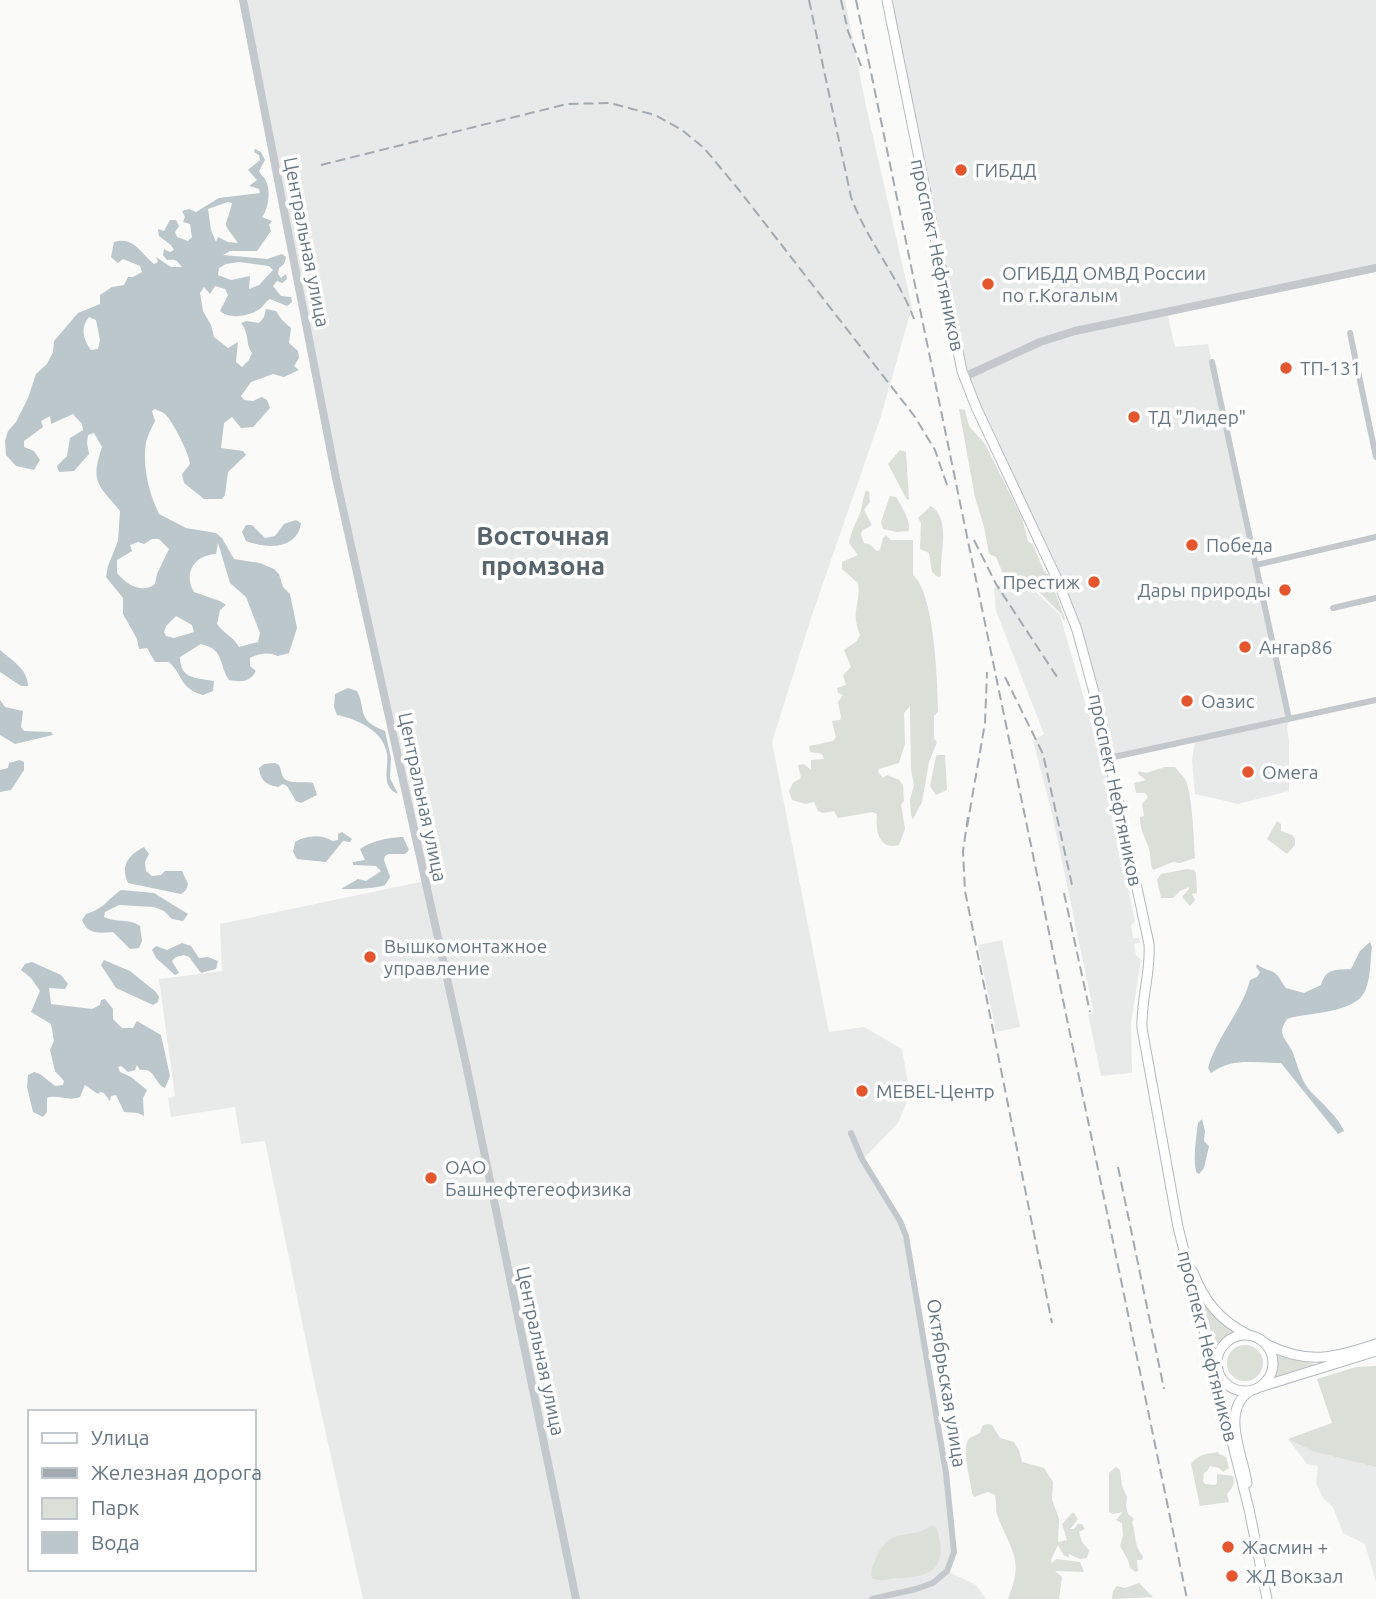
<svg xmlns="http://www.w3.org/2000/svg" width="1376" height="1599" font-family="Ubuntu,sans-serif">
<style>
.built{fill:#e8e9e9}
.green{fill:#dadfd7}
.water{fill:#bbc7cb;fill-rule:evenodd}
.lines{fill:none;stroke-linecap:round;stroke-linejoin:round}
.secondary-casing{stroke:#b3babf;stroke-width:11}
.minor{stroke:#c3c8cc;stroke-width:6}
.tertiary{stroke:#c3c8cc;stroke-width:8}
.secondary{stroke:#fff;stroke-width:9}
.rail{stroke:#a2aab0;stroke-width:2;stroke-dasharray:10 5;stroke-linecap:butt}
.poi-dot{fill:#e4572e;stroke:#fff;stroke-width:2.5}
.labels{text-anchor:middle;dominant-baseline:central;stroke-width:7;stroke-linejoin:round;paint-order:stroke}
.poi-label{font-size:19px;fill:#657683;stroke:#fff;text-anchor:start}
.street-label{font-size:19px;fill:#657683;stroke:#fff}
.district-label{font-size:26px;font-weight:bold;fill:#57646e;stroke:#fff}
</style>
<rect width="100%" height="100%" fill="#fafaf8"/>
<path class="built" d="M243,0H845L866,106L912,307L881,416L811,618L772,742L829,1032L864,1027L902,1049L910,1095L898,1123L862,1160L900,1221L926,1353L953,1543L947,1571L976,1585L986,1599H363L315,1385L265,1141L241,1144L235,1107L171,1117L168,1098L175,1096L159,979L222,971L220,924L425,881L336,478Z
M887,0H1376V268L1167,312L1175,347L1208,344L1289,719L1287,728L1289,740V791L1238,804L1195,794L1192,760L1195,741L1109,758L1077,630L967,386Z
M1019,576L1060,615L1107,779L1135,922L1131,925L1133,938H1139L1140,943L1134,944L1136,955L1141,960L1131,1023L1132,1073L1101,1076L1088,1014H1092L1093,1009L1051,809L1033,741L1044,734L996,611L994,588Z
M1002,940L1020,1027L996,1032L978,945Z
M1288,1439L1312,1451L1376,1467V1582L1365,1544L1343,1533L1333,1507L1323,1498L1316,1483L1318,1466L1307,1464Z"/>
<path class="green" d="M959,409L965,410L969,426L985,444L1022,518L1028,541L1033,545L1044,571L1049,575L1065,619L1063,620L1061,614L1037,590H1029L1023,582L1016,581L1015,589L1009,588L996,557L989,554L984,527L975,497Z
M900,450L906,452L909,499L907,500L888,464Z
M866,490L869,492L870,502L864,510L872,525L862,531L861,535L864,543L869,544L877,551L880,550L883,538L886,535L891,540H913V575C934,592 938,682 938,712L934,716V738L937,742L929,762L922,802L913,819L911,815L910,800L914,785L911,769L910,706L904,713L905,744L899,763L879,769L878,772L883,778L887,775L899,780L903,785L904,801L901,804L905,829L899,845C879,851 875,830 877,814L873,812L838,818L834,811L823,813L818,811L814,802L806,804L792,800L789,791L793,783L801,778L798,765L804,764L811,770V760L824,759L822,754L810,752L809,746L833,741L836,737L832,721L840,720L841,717L838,702L843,695L838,693L837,688L846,685L843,675L851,667L844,650L857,641L860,635C850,611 861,605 858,583L842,569V562L858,555L849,543C851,534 853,528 857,520C862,512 862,499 866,490Z
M890,496L896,497C902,507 910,519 909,531L897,532L883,529L881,522Z
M931,506C952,520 939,555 941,576L938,577L932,572L929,553L920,549L921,523L918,518Z
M938,755H945L947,790L936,795L930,786L936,756Z
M1165,767H1175C1178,771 1182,775 1185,779C1192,790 1194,842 1195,858L1180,863L1173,862L1153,870C1149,863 1152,854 1148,846C1144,836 1140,829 1140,817L1144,816L1142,804L1148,797L1145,793H1136L1134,783L1146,780L1138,774L1139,771L1146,773Z
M1277,821L1281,824V831L1292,835L1295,839V845L1287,854L1267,839Z
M1187,869L1194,870L1196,874L1197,893L1192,894L1195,900L1190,906L1182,897L1189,889V887L1180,891L1173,898H1161L1157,880L1161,874Z
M1201,1303L1234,1332L1222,1340L1215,1352Z
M1227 1363a18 18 0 1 1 36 0a18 18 0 1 1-36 0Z
M1277,1355L1315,1364V1365L1276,1377Z
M1376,1366V1467L1312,1451L1288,1439L1332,1423L1317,1379L1356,1367Z
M989,1424L992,1425L1000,1438L1014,1442L1019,1450L1022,1462L1044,1468L1053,1482L1052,1499L1059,1519L1058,1542L1067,1540L1062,1524L1073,1512L1078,1519L1070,1529H1074L1078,1524H1082L1085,1529L1079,1532L1082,1542L1089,1550L1087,1558L1080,1559L1069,1554V1557L1064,1556L1058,1545L1051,1560L1052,1563L1056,1559L1080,1562L1084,1572L1055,1571L1062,1577L1059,1599H1008C1024,1559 1012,1553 998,1517C995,1510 997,1503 995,1495L988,1492L974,1497L972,1493C971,1481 960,1446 970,1438C973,1436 977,1435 980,1433L983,1425Z
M1218,1452L1219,1454L1226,1457L1229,1468L1223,1472L1219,1468L1210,1466L1207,1471L1204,1473L1203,1481L1205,1484L1215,1485L1217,1483V1474L1233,1476C1236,1483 1231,1490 1227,1494L1229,1502L1200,1506L1191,1464C1197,1454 1208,1454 1218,1452Z
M1116,1467L1120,1470L1122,1486L1127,1497L1126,1505L1128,1514L1134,1519L1132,1522C1136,1533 1134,1548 1143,1556L1142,1560H1137L1138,1571L1136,1572L1130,1568L1128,1560L1120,1546L1123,1535L1122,1523L1116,1520L1123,1512L1113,1514L1109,1512V1473Z
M932,1525L937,1529C947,1565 936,1577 899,1578C889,1578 881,1583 872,1578C870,1569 874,1564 877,1556C891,1525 912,1541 932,1525Z
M1139,1583L1153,1597L1112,1599L1113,1591L1117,1586L1125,1588Z"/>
<path class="water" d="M255,149L261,152L265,160L259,171C261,175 265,178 266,181C271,191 268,210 262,217L272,221L269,225L271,231L257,251H230L223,255L267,259L282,254L286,257L284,264L279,268L278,274L281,278L286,274L287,279L282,283L277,281L273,286L281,296L291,297L292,302L287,306L270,299C266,301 264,305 261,308C251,316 230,320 220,311L228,295L225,289L215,286L210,294L204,287L200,293L203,311L211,325L214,337L228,348L238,342L236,362L242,367L249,360L252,353C245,343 250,335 241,323L246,321L259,323L264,317L266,309L276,311L282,320L291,328L289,343L298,351L299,358L294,366L299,370L284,377L273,374L251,382L241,396L244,400L253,401L262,397L267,400L270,408L253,427L241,428L232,417L224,423L221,448L243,451L246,455L228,472L225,495L222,499H204L184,483L182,474L190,464C190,455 172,420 165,414C163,412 157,410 155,409L152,411L155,421C152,427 148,435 146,442C142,465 149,494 159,514L186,528L216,533L222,538L234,559L260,563L274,569L279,574L283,587L290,594L297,628L289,653L278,656C269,652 259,653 250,658V666L256,671C249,683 241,682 229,680C218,663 225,650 201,644L180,657C180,679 196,678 214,681L213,691L203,695C179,688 184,676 169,662H155L147,648L139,649L137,639L123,614V598L106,577L108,566L118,541L120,511C98,484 90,483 102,447L94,433L88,435L87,443L89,454L74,471L59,472L57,466L67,456L70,438L83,430L82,424L73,414L51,424L50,416L41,421L43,427L24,441V447L34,451L40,460L34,470L16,466L6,455L5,441L8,431L16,422L28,398L36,374L47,364L53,352L54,341L78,313L100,304V295L112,287L124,285L128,277H133L142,272L140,266L123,259L118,263L111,257L114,242C134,236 141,254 154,264L158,262L156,257L171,267H182C177,261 177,259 167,260L163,255L164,249L170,252L174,250L171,245L159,236L158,229L164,231L170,220H176L179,226L175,232L177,237L188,241L192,237L190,224L183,222L185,217L182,211L189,209L196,212L219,198L260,193L259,189L249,186L257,180L248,170L260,160L259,155L254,152ZM228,202L232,203C225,233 221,218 238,243L228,242L218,237L216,242L211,230L208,209ZM239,262L269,266L273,270L259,285L249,289L250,276L231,280L218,275L219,268L226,264ZM89,317L96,320L100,340L98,349L91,350C83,339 80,328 89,317ZM152,539H159L169,549L157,574L155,584C142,594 127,585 117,573V560L132,551L130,545L138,542L144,544ZM218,543L230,583L246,597L260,633L258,642L239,647C233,636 224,634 217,624L220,610L226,605L220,601L194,592C183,574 194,555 216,554ZM176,616L192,625L194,632L174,638L166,636L164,632L166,626Z
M296,520L301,523C297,550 267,549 246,541L242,532L246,525H252L265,538L275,536L284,524Z
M0,650C11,660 28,669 28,686H21L0,672Z
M348,688L357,691C367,711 355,719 385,731L391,758L390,778L398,794C380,786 389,769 387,754C384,731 357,719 337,715L334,707L335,694Z
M0,700L5,707L23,711L21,727L24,731L51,732L53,735L15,744L0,735Z
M20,760L24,762V770L11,790L0,792V770L8,768L9,763Z
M275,763L279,765C281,769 281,773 283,777C288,785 304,781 313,783L317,795L301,803L296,801L287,786L283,784L278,787C266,785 260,780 259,768L264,764Z
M342,832L352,839L350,842L343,841L326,862L297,859L293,852L295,842C306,835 322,834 333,841L338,840V834Z
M403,837L409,850L405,854H389L385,856L384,860L390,877L385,885C375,889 352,889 341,889L358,879L366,881L381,871L376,866L353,865V862L365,860L360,849C371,841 390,837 403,837Z
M144,847L149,854L145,862L146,871L152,876L161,875L165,871H182L188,884L186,890L181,894L128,883C120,866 128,855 144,847Z
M121,890L154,893L188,914L183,921L172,919L164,911L154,907L119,905L105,912L104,917C116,923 129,918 140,926L142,941L139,948L130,949L113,932C99,933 88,935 82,920L86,914C107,907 105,901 121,890Z
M1370,942L1372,947C1370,961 1371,978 1365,991C1355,1014 1307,1012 1287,1019C1276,1036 1286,1037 1293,1053C1298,1067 1301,1081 1312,1093C1323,1104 1338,1117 1344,1131L1338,1134L1281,1063C1256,1063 1232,1057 1211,1073L1208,1068C1217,1036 1242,1011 1250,980L1257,977L1260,972L1256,967L1257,964C1263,970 1271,969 1277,975C1281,979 1282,984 1286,988L1304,993L1321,985C1326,968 1335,970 1351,969L1360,951Z
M182,943L191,946L199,958L208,957L218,961L216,969L201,973L189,957L184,955L176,957L172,961L179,973L175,975L156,958L152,950L156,946L167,950Z
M104,960L130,971L156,992L159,997L158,1002L153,1005L116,988L101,965Z
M32,962L61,975L68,984L65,989L49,988L51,1004L92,1009L100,1005L101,1000L105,999L113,1009V1019L122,1028H133L137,1021L161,1035L170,1076L165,1088C154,1083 155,1067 140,1070L137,1065L135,1070L128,1072L121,1066L118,1067L120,1072L131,1077L147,1090L143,1098L144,1116L138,1113L124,1112L116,1095L111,1096L110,1101L104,1093L100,1092L98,1094L85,1085L80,1097C68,1102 59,1094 47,1098V1112L43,1117L33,1112L27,1087L28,1075L34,1072L40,1074L55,1086L63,1085L64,1081L55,1071L50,1050L54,1041L51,1024L31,1012L40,991L31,978L21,970L25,964Z
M1202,1119L1205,1131L1204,1141L1209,1146L1204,1168L1199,1174L1196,1172C1193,1156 1196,1140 1198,1123Z"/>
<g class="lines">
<g class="secondary-casing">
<path id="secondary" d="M887,0L962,371L976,407L1057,579L1077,630L1098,707L1149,944C1151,972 1141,999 1142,1028L1178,1227L1249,1509L1267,1599
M1193,1272C1204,1301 1220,1321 1249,1335
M1217 1363a28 28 0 1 1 56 0a28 28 0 1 1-56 0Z
M1266,1344C1308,1365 1333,1358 1376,1344
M1260,1387L1376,1351
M1247,1483C1243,1455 1219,1408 1252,1390"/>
</g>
<path class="minor" d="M1350,333L1376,457
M1212,362L1289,719
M1256,565L1376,537
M1333,608L1376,598
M1109,758L1376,700
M851,1133L862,1159L900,1221L906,1236L946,1473L954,1552L947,1571L933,1583L916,1589L872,1599"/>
<path class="tertiary" d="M243,0L336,478L466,1064L576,1599
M964,377L1040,342L1075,331L1376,268"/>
<use href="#secondary" class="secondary"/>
<path class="rail" d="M809,0L851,197C867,241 898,276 914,319
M841,0L848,31L861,66
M856,0L1187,1599
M321,165L567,104L610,103L655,115L682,130L704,148L739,190L915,417L935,450L948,488
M974,540L996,584L1059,680
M1005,677L1043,754L1072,885
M968,817L963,851L965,891L1052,1323
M967,827L985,723L987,672
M1064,893L1090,1012
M1118,1167L1164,1389"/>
</g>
<g class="poi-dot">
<circle cx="961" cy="170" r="7"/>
<circle cx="988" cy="284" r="7"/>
<circle cx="1286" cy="368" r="7"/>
<circle cx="1134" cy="417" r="7"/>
<circle cx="1192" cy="545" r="7"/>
<circle cx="1094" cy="582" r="7"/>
<circle cx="1285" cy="590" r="7"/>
<circle cx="1245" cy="647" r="7"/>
<circle cx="1187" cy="701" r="7"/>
<circle cx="1248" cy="772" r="7"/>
<circle cx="370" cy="957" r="7"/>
<circle cx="862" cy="1091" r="7"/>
<circle cx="431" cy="1178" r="7"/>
<circle cx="1228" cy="1547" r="7"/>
<circle cx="1232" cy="1576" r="7"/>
</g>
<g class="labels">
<g class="poi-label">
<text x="975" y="170">ГИБДД</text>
<text x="1002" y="273">ОГИБДД ОМВД России<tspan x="1002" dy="22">по г.Когалым</tspan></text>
<text x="1300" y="368">ТП-131</text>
<text x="1148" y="417">ТД "Лидер"</text>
<text x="1206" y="545">Победа</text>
<text x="1080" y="582" text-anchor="end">Престиж</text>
<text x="1271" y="590" text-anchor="end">Дары природы</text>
<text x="1259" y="647">Ангар86</text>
<text x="1201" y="701">Оазис</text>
<text x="1262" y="772">Омега</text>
<text x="384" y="946">Вышкомонтажное<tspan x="384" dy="22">управление</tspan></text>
<text x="876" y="1091">MEBEL-Центр</text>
<text x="445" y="1167">ОАО<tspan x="445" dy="22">Башнефтегеофизика</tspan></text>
<text x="1242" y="1547">Жасмин +</text>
<text x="1246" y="1576">ЖД Вокзал</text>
</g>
<g class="street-label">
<text transform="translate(307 242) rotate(79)">Центральная улица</text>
<text transform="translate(938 255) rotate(78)">проспект Нефтяников</text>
<text transform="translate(1116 790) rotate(78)">проспект Нефтяников</text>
<text transform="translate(423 797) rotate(78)">Центральная улица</text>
<text transform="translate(1208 1346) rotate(76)">проспект Нефтяников</text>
<text transform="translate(541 1351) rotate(78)">Центральная улица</text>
<text transform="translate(947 1383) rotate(81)">Октябрьская улица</text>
</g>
<g class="district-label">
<text x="543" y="535">Восточная<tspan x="543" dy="30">промзона</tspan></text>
</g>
</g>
<rect x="28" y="1410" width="228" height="161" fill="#ffffff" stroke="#c1c8cd" stroke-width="2"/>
<rect x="42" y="1433" width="35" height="10" fill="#ffffff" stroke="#c1c8cd" stroke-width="2"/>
<text x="91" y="1445" font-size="21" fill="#657683">Улица</text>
<rect x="42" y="1468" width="35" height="10" fill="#a2aab0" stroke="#c1c8cd" stroke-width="2"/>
<text x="91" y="1480" font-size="21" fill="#657683">Железная дорога</text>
<rect x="42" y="1498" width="35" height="21" fill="#dadfd7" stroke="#c1c8cd" stroke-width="2"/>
<text x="91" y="1515" font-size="21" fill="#657683">Парк</text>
<rect x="42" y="1532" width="35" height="21" fill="#bbc7cb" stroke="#c1c8cd" stroke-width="2"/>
<text x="91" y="1550" font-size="21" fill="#657683">Вода</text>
</svg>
